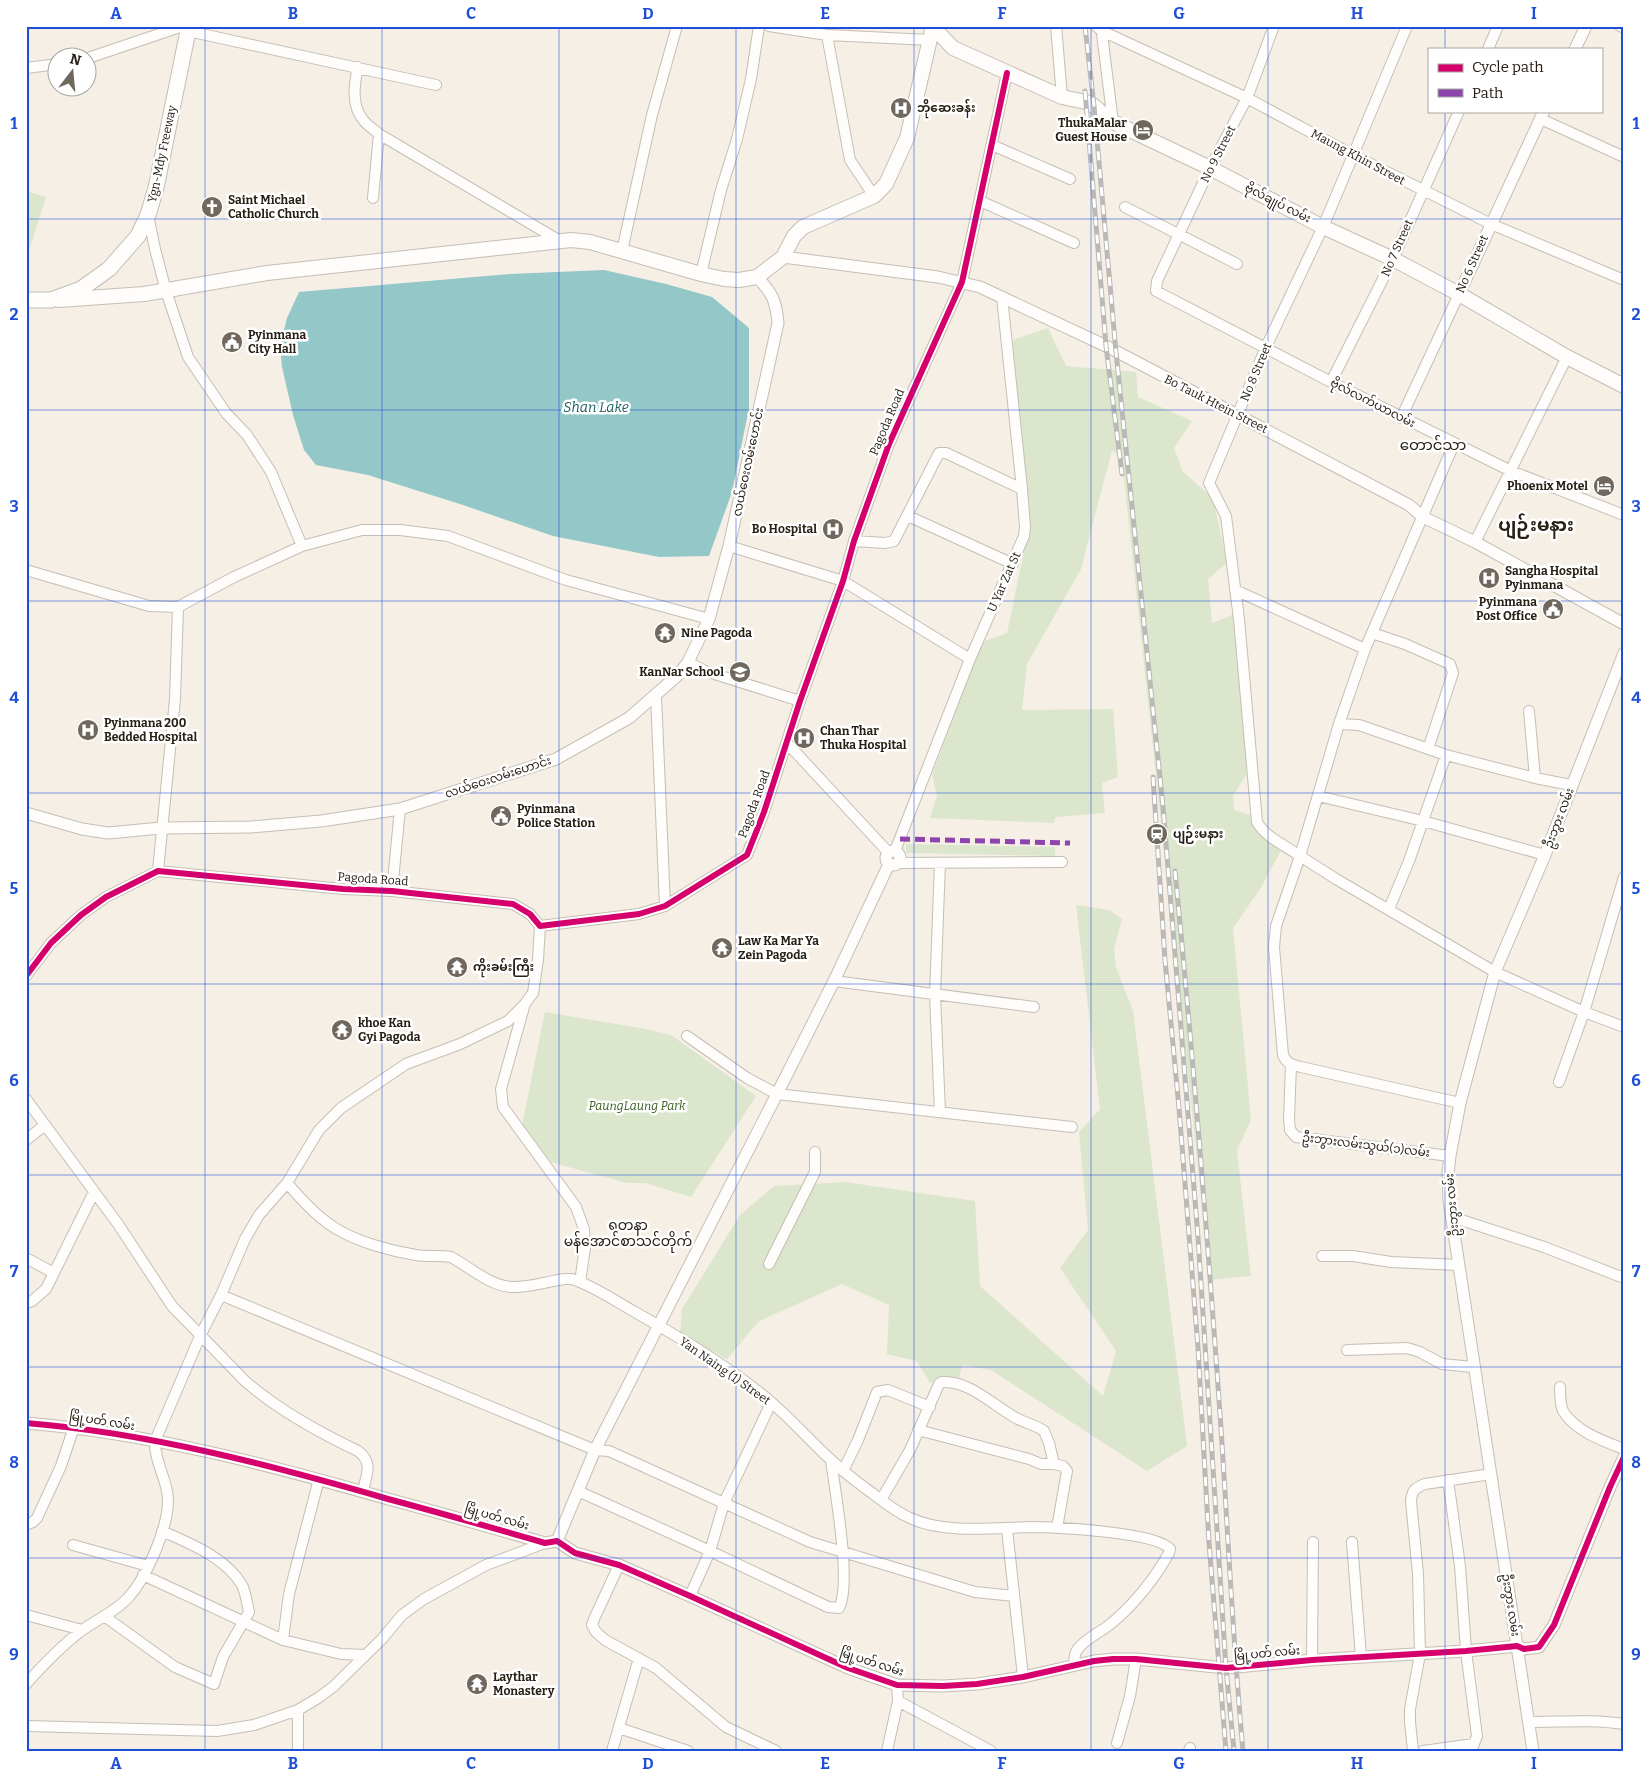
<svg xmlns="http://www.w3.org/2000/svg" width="1650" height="1777" font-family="Bitter,'Noto Sans Myanmar',serif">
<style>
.green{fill:#dbe6cd}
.water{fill:#93c7c8}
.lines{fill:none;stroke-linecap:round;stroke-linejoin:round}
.minor-casing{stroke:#c5beb4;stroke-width:12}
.tertiary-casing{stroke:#c5beb4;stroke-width:13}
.secondary-casing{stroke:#c5beb4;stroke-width:16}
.primary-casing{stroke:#c5beb4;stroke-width:17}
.minor{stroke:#fefdfb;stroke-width:10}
.tertiary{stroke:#fefdfb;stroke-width:11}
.secondary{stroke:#fefdfb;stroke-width:14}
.primary{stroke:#fefdfb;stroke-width:15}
.rail-casing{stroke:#bab9b6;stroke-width:5}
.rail{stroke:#fff;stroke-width:3;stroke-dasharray:9;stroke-linecap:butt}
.quiet{stroke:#8e44ad;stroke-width:5;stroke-dasharray:10 5;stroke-linecap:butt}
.cycleway-casing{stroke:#fff;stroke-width:9}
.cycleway{stroke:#d6006c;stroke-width:6}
.grid{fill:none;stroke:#1d4ed8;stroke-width:1;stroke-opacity:0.55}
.labels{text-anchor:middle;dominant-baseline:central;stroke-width:5;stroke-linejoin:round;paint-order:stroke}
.poi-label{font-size:12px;font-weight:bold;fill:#282015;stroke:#fff;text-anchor:start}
.street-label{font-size:12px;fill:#282015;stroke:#fff}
.park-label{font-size:12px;font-style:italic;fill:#355e1b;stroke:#fff}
.water-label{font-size:14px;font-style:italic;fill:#1e5f63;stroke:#fff}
.neighbourhood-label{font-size:14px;fill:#282015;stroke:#fff}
.quarter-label{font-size:15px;fill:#282015;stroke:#fff}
.district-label{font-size:18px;font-weight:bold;fill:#282015;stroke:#fff}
.neatline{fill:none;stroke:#1d4ed8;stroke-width:2}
.grid-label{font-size:16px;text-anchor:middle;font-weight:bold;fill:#1d4ed8}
</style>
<rect width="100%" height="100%" fill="#f6efe5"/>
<path class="green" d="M26,191L46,197L26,260Z
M1048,328L1066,366L1136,372L1138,397L1192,421L1174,448L1183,472L1213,498L1227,563L1208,579L1212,623L1235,614L1247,774L1233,796L1234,810L1257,817L1284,845L1260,889L1233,928L1251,1120L1237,1150L1251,1276L1210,1280L1122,459L1112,450L1081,569L1027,664L1022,710L1113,709L1118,777L1102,783L1105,813L1056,817L1054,823L930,818L937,796L932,775L982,642L1007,633L1029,527L1011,345L1015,339Z
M906,844L1055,847V856L906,853Z
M1076,905L1109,910L1122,919L1114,949L1116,967L1133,1011L1187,1446L1147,1471L991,1370L962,1365L959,1379L945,1378L930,1383L917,1361L887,1354L889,1305L842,1284L759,1321L727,1359L680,1334L682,1309L740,1215L774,1186L845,1182L975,1201L980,1286L1103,1396L1116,1351L1060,1268L1088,1230L1079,1132L1100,1109Z
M545,1012L641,1028L671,1035L756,1096L691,1197L645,1183H627L543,1160L521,1130Z"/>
<path class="water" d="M604,270L666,284L712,297L749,328V408L732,492L709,556L659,557L553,536L463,505L368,475L316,465L304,450L293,415L282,367L280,346L287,318L299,292L510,274Z"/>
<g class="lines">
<g class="minor-casing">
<path id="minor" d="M769,26L827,35L930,40
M1056,26L1062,97
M1096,26L1102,31L1247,98L1353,155L1491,224L1624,280
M1101,26L1113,122
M1274,26L1247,98L1210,168L1157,281L1156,291L1331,382L1511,471L1624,515
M1407,26L1323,227L1266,347L1209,483L1226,516L1239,619L1257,822C1265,837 1286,846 1300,856L1276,926L1274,947L1283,1055C1286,1063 1292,1065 1301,1067L1460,1103
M1620,26L1624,28
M188,31L436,85
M827,35L850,160L874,196
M1488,49L1498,26
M88,58L183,26
M358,67C354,85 351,106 364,121C368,126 375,130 379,134L560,241
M26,68L58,64
M1541,119L1624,157
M992,145L1070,179
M373,198L379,134
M980,201L1074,243
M1125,207L1237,264
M148,215L155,249L166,291L188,357L226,413L247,435L271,472L302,546
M622,251L652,115L677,26
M701,274L721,190L737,139L751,79L759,26
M1331,382L1393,259L1459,111
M1401,418L1459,294
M1454,444L1365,649L1339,724L1300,856L1336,879L1495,972L1584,1012L1624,1027
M908,516L1013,564
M854,541L885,543L894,541L939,453H946L1022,489
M1475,542L1567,357
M729,546L843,581L970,659
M26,570L149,606L178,607
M1235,590L1365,649
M1372,633L1405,644L1450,664L1453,673L1428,749
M688,662L705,671L800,701
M656,696L665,906
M1529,711L1535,778
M1339,724L1359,725L1446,755L1535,778L1571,785
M787,743L888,852
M1318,796L1423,821L1545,855
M895,851L970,659L1024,536L1025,527L1022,489L1002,297
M898,863L1062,862
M940,863L935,995L940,1112
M158,871L175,699L178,607L234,577L302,546L362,530H400L448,536L566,580L709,619
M392,891L400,809
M1389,909L1409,861L1446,755
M26,976L51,943L81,915L106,897L158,871L343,889L392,891L513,904L530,914L540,926L639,914L665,906L747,855L764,812L800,701L843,581L854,541L889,444L962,282L1007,73
M834,981L1034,1007
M524,1007L501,1089L503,1107L576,1207L584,1229L585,1248L580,1282
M687,1036L747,1078L777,1094L1072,1127
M1291,1065L1289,1119L1290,1130L1296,1137L1450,1156
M1559,1082L1584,1012L1624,877
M26,1099L118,1224L172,1306L245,1381C278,1410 318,1432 358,1451C374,1463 366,1475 363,1491
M26,1140L45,1125
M287,1183C301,1199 317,1217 335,1228C357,1242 391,1251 416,1255C428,1257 440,1255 451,1257C470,1267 488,1285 511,1287C529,1288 548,1281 565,1279H572C594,1286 615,1301 635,1312C682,1339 730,1367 771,1402C792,1420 810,1441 831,1460C844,1472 858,1483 872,1493C884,1502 896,1512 910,1518C943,1534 994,1528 1030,1527C1053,1527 1157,1532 1170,1549L1169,1553C1155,1578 1135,1603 1113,1622C1103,1631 1084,1639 1077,1650C1074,1655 1074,1660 1075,1665
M1452,1217L1544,1247L1624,1278
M1322,1256H1353L1391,1262L1459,1265
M26,1258L54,1273
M769,1264L815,1172V1152
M221,1295L595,1450L609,1451L810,1542L975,1592L1014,1596
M26,1303L32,1301L46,1289L94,1192
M1347,1350L1407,1348L1420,1352L1442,1364L1473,1367
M1560,1387C1560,1395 1560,1404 1563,1411C1575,1431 1603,1441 1624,1449
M918,1430L1029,1459L1041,1464H1054
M843,1471L858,1440L877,1392L888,1390L930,1407
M1448,1480L1460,1566L1466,1651L1477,1736L1471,1751
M578,1491L710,1551L828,1607L839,1608C852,1584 835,1491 831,1460
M881,1500L910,1450L939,1384L942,1382C969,1380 994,1406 1016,1418C1025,1423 1036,1425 1044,1431L1049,1443L1054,1464L1063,1466L1067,1471L1057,1528
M26,1525L33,1522L37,1518L61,1466L74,1427
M1007,1529L1023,1677
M1352,1542L1361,1657
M73,1545L148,1566
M619,1565L594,1619L592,1625L596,1632L605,1640L656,1668L726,1727L776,1751
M143,1575L283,1640L341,1654L365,1655
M690,1596L710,1551L724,1503L771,1403
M26,1615L82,1630
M104,1616L175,1667L214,1684L223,1657L249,1612C247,1604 246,1593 242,1585C225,1557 191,1544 162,1531
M283,1640L289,1594L319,1479
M1312,1660L1313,1542
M26,1684C43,1665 60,1647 81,1631C96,1620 115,1612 128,1598C147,1577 168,1528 168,1500C168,1480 154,1462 155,1441L201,1334L221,1295L245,1239L259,1215L287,1183L319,1130L341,1108L406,1064L460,1044L508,1021L524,1005L533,993L538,960L540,926
M898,1701L991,1751
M298,1710V1751
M1528,1722C1560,1722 1593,1719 1624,1724
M26,1726L217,1731L254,1725L298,1710L318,1698L333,1687L382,1639L402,1615L424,1599L486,1565L545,1543
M619,1728L688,1751
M1117,1743L1130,1696L1136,1659
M612,1751L639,1658
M887,1751L898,1701L897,1685
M1189,1751L1190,1748
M1413,1751L1410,1722V1709L1420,1654L1418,1574L1411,1501C1412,1490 1415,1488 1425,1484L1491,1474
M1423,1751L1474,1744"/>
</g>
<g class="tertiary-casing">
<path id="tertiary" d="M1575,49L1586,26
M783,257L938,277L980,287L1106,346L1409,505L1423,517L1475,542L1624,624
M1459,294L1544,111
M26,813L82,829L108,833L161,828L251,827L321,821L400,809L556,759L629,718L678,675L688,662L709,619L729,546L778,323C776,300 772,293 757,277
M886 858a7 7 0 1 1 14 0a7 7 0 1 1-14 0Z
M26,1423C149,1433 270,1465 388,1499C441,1513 493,1528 545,1543L557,1541L575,1553L619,1565L690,1596L848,1668L897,1685L943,1686L977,1684L1023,1677L1094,1661L1113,1659H1136L1226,1668L1312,1660L1466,1651L1517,1646L1524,1649L1539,1647L1554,1625L1610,1487L1624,1457
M557,1541L595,1450L777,1094L834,981L889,864
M1533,1751L1449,1200L1448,1173L1450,1156L1460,1103L1495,972L1545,855L1624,653"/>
</g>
<g class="secondary-casing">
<path id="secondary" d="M933,27L953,48L1062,97L1086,102L1094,106L1113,122L1210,168L1323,227L1393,259L1459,294L1567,357L1624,386
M59,300L144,294L267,273L571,240L590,242L701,274L724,279L739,280L757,277L783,257L794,236L803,227L874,196L886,184L907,138L933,26"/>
</g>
<g class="primary-casing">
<path id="primary" d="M26,300H51L81,289L109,269L138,236L148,215L156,188L189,26"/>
</g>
<use href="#minor" class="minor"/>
<use href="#tertiary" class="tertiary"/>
<use href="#secondary" class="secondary"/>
<use href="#primary" class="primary"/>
<g class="rail-casing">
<path id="rail" d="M1085,26L1094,106L1116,352L1163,807L1198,1237L1226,1668L1234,1751
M1085,91L1106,346L1122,474
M1153,777L1165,960L1179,1108L1198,1348L1209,1543L1226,1751
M1175,871C1193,1056 1208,1242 1221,1428C1228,1535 1233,1643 1243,1751"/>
</g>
<use href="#rail" class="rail"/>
<path class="quiet" d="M900,839L1070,843"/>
<g class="cycleway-casing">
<path id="cycleway" d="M26,976L51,943L81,915L106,897L158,871L343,889L392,891L513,904L530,914L540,926L639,914L665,906L747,855L764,812L800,701L843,581L854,541L889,444L962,282L1007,73
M26,1423C149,1433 270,1465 388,1499C441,1513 493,1528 545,1543L557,1541L575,1553L619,1565L690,1596L848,1668L897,1685L943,1686L977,1684L1023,1677L1094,1661L1113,1659H1136L1226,1668L1312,1660L1466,1651L1517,1646L1524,1649L1539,1647L1554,1625L1610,1487L1624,1457"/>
</g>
<use href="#cycleway" class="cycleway"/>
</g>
<path class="grid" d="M205,26V1751M382,26V1751M559,26V1751M736,26V1751M914,26V1751M1091,26V1751M1268,26V1751M1445,26V49M1445,111V1751M26,219H1624M26,410H1624M26,601H1624M26,793H1624M26,984H1624M26,1175H1624M26,1367H1624M26,1558H1624"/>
<defs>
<g id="hospital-disc" transform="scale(1.125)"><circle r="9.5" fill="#70685e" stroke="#fff"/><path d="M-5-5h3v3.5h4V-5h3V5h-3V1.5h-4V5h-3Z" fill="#fff"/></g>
<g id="hotel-disc" transform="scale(1.125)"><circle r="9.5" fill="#70685e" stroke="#fff"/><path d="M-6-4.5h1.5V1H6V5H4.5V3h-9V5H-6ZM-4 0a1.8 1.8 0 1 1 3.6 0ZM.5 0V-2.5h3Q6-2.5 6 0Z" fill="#fff"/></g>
<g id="church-disc" transform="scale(1.125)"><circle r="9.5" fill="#70685e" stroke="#fff"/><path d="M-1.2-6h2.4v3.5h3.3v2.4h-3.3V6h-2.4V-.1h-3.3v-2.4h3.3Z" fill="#fff"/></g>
<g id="civic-disc" transform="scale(1.125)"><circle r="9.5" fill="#70685e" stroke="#fff"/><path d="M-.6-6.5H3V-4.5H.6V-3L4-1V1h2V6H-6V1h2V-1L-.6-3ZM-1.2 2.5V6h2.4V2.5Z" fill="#fff"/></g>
<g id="temple-disc" transform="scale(1.125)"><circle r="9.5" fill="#70685e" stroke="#fff"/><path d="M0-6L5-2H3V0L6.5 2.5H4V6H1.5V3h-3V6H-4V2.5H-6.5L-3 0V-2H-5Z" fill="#fff"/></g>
<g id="school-disc" transform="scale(1.125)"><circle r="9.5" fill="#70685e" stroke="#fff"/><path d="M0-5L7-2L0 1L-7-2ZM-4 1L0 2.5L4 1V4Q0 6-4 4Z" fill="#fff"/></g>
<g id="station-disc" transform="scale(1.125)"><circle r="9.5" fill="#70685e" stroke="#fff"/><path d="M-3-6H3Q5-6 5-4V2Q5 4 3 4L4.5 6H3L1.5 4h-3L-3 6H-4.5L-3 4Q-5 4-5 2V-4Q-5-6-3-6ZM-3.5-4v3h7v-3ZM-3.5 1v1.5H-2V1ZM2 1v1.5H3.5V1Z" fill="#fff"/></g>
</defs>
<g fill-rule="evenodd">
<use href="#hospital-disc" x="901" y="108"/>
<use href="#hotel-disc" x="1143" y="130"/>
<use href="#church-disc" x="212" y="207"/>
<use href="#civic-disc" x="232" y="342"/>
<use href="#hotel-disc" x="1604" y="486"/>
<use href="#hospital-disc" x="833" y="529"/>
<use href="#hospital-disc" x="1489" y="578"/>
<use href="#civic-disc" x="1553" y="609"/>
<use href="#temple-disc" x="665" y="633"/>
<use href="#school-disc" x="740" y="672"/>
<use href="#hospital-disc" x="88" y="730"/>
<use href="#hospital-disc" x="804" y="738"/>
<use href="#civic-disc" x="501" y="816"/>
<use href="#station-disc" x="1157" y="834"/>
<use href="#temple-disc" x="722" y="948"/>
<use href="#temple-disc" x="457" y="967"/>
<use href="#temple-disc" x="342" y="1030"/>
<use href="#temple-disc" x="477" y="1684"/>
</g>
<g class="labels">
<g class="poi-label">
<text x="917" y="108">ဘိုဆေးခန်း</text>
<text x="1127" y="123" text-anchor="end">ThukaMalar<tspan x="1127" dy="14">Guest House</tspan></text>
<text x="228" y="200">Saint Michael<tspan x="228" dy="14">Catholic Church</tspan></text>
<text x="248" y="335">Pyinmana<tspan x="248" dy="14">City Hall</tspan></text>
<text x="1588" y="486" text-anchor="end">Phoenix Motel</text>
<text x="817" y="529" text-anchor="end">Bo Hospital</text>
<text x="1505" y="571">Sangha Hospital<tspan x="1505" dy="14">Pyinmana</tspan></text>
<text x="1537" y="602" text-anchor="end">Pyinmana<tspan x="1537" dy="14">Post Office</tspan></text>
<text x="681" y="633">Nine Pagoda</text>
<text x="724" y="672" text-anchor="end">KanNar School</text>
<text x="104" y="723">Pyinmana 200<tspan x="104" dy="14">Bedded Hospital</tspan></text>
<text x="820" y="731">Chan Thar<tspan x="820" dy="14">Thuka Hospital</tspan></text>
<text x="517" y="809">Pyinmana<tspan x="517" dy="14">Police Station</tspan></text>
<text x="1173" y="834">ပျဉ်းမနား</text>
<text x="738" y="941">Law Ka Mar Ya<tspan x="738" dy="14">Zein Pagoda</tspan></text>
<text x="473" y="967">ကိုးခမ်းကြီး</text>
<text x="358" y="1023">khoe Kan<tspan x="358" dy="14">Gyi Pagoda</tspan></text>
<text x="493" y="1677">Laythar<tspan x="493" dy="14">Monastery</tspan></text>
</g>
<g class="street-label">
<text transform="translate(162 154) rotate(-78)">Ygn-Mdy Freeway</text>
<text transform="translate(1218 154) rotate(-63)">No 9 Street</text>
<text transform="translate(1358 157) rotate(28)">Maung Khin Street</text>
<text transform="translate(1278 203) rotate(27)">ဗိုလ်ချုပ် လမ်း</text>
<text transform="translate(1397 248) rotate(-66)">No 7 Street</text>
<text transform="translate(1472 264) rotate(-66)">No 6 Street</text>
<text transform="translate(1256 372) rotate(-67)">No 8 Street</text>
<text transform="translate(1373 403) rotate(27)">ဗိုလ်လက်ယာလမ်း</text>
<text transform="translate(1216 404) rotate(27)">Bo Tauk Htein Street</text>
<text transform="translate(887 422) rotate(-67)">Pagoda Road</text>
<text transform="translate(748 462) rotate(-78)">လယ်ဝေးလမ်းဟောင်း</text>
<text transform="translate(1004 582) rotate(-66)">U Yar Zat St</text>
<text transform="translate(498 777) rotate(-18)">လယ်ဝေးလမ်းဟောင်း</text>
<text transform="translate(754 804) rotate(-70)">Pagoda Road</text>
<text transform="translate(1559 818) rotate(-69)">ဦးဘွား လမ်း</text>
<text transform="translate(373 879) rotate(4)">Pagoda Road</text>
<text transform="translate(1366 1145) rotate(7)">ဦးဘွားလမ်းသွယ်(၁)လမ်း</text>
<text transform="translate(1452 1205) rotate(-95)">ဦးဘွား လမ်း</text>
<text transform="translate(725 1371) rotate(35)">Yan Naing (1) Street</text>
<text transform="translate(102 1421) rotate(9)">မြို့ပတ် လမ်း</text>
<text transform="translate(497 1517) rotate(16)">မြို့ပတ် လမ်း</text>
<text transform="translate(1511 1605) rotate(81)">ဦးဘွား လမ်း</text>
<text transform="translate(1267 1653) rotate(-5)">မြို့ပတ် လမ်း</text>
<text transform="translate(872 1662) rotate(18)">မြို့ပတ် လမ်း</text>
</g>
<g class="park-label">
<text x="637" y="1106">PaungLaung Park</text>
</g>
<g class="water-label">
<text x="596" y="407">Shan Lake</text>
</g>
<g class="neighbourhood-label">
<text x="628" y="1225">ရတနာ<tspan x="628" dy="16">မန်အောင်စာသင်တိုက်</tspan></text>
</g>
<g class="quarter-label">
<text x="1433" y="445">တောင်သာ</text>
</g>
<g class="district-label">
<text x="1536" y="525">ပျဉ်းမနား</text>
</g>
</g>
<rect width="1650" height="1777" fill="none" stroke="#ffffff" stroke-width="55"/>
<rect x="1428" y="48" width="175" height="65" fill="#ffffff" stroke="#a9a6a1"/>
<rect x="1438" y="64" width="25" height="8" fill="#d6006c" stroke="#a9a6a1"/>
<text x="1472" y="72" font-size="15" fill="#282015">Cycle path</text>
<rect x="1438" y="89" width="25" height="8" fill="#8e44ad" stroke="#a9a6a1"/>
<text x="1472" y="98" font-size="15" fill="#282015">Path</text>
<g transform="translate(72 72) rotate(16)"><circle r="24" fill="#ffffff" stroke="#a9a6a1"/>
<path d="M0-4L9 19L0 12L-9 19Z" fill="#70685e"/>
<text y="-8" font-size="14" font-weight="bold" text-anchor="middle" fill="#282015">N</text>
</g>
<rect x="28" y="28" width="1594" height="1722" class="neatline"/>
<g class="grid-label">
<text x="116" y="19">A</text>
<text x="293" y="19">B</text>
<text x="471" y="19">C</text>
<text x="648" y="19">D</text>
<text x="825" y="19">E</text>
<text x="1002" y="19">F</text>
<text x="1179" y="19">G</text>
<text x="1357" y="19">H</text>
<text x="1534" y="19">I</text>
<text x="14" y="129">1</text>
<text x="1636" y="129">1</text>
<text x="14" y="320">2</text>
<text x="1636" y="320">2</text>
<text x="14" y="512">3</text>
<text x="1636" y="512">3</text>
<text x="14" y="703">4</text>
<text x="1636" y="703">4</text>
<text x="14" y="894">5</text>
<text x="1636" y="894">5</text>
<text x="14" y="1086">6</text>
<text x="1636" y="1086">6</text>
<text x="14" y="1277">7</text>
<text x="1636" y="1277">7</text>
<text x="14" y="1468">8</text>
<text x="1636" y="1468">8</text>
<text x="14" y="1660">9</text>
<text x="1636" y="1660">9</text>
<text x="116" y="1769">A</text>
<text x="293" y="1769">B</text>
<text x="471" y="1769">C</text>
<text x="648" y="1769">D</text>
<text x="825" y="1769">E</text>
<text x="1002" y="1769">F</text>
<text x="1179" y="1769">G</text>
<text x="1357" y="1769">H</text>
<text x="1534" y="1769">I</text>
</g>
</svg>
